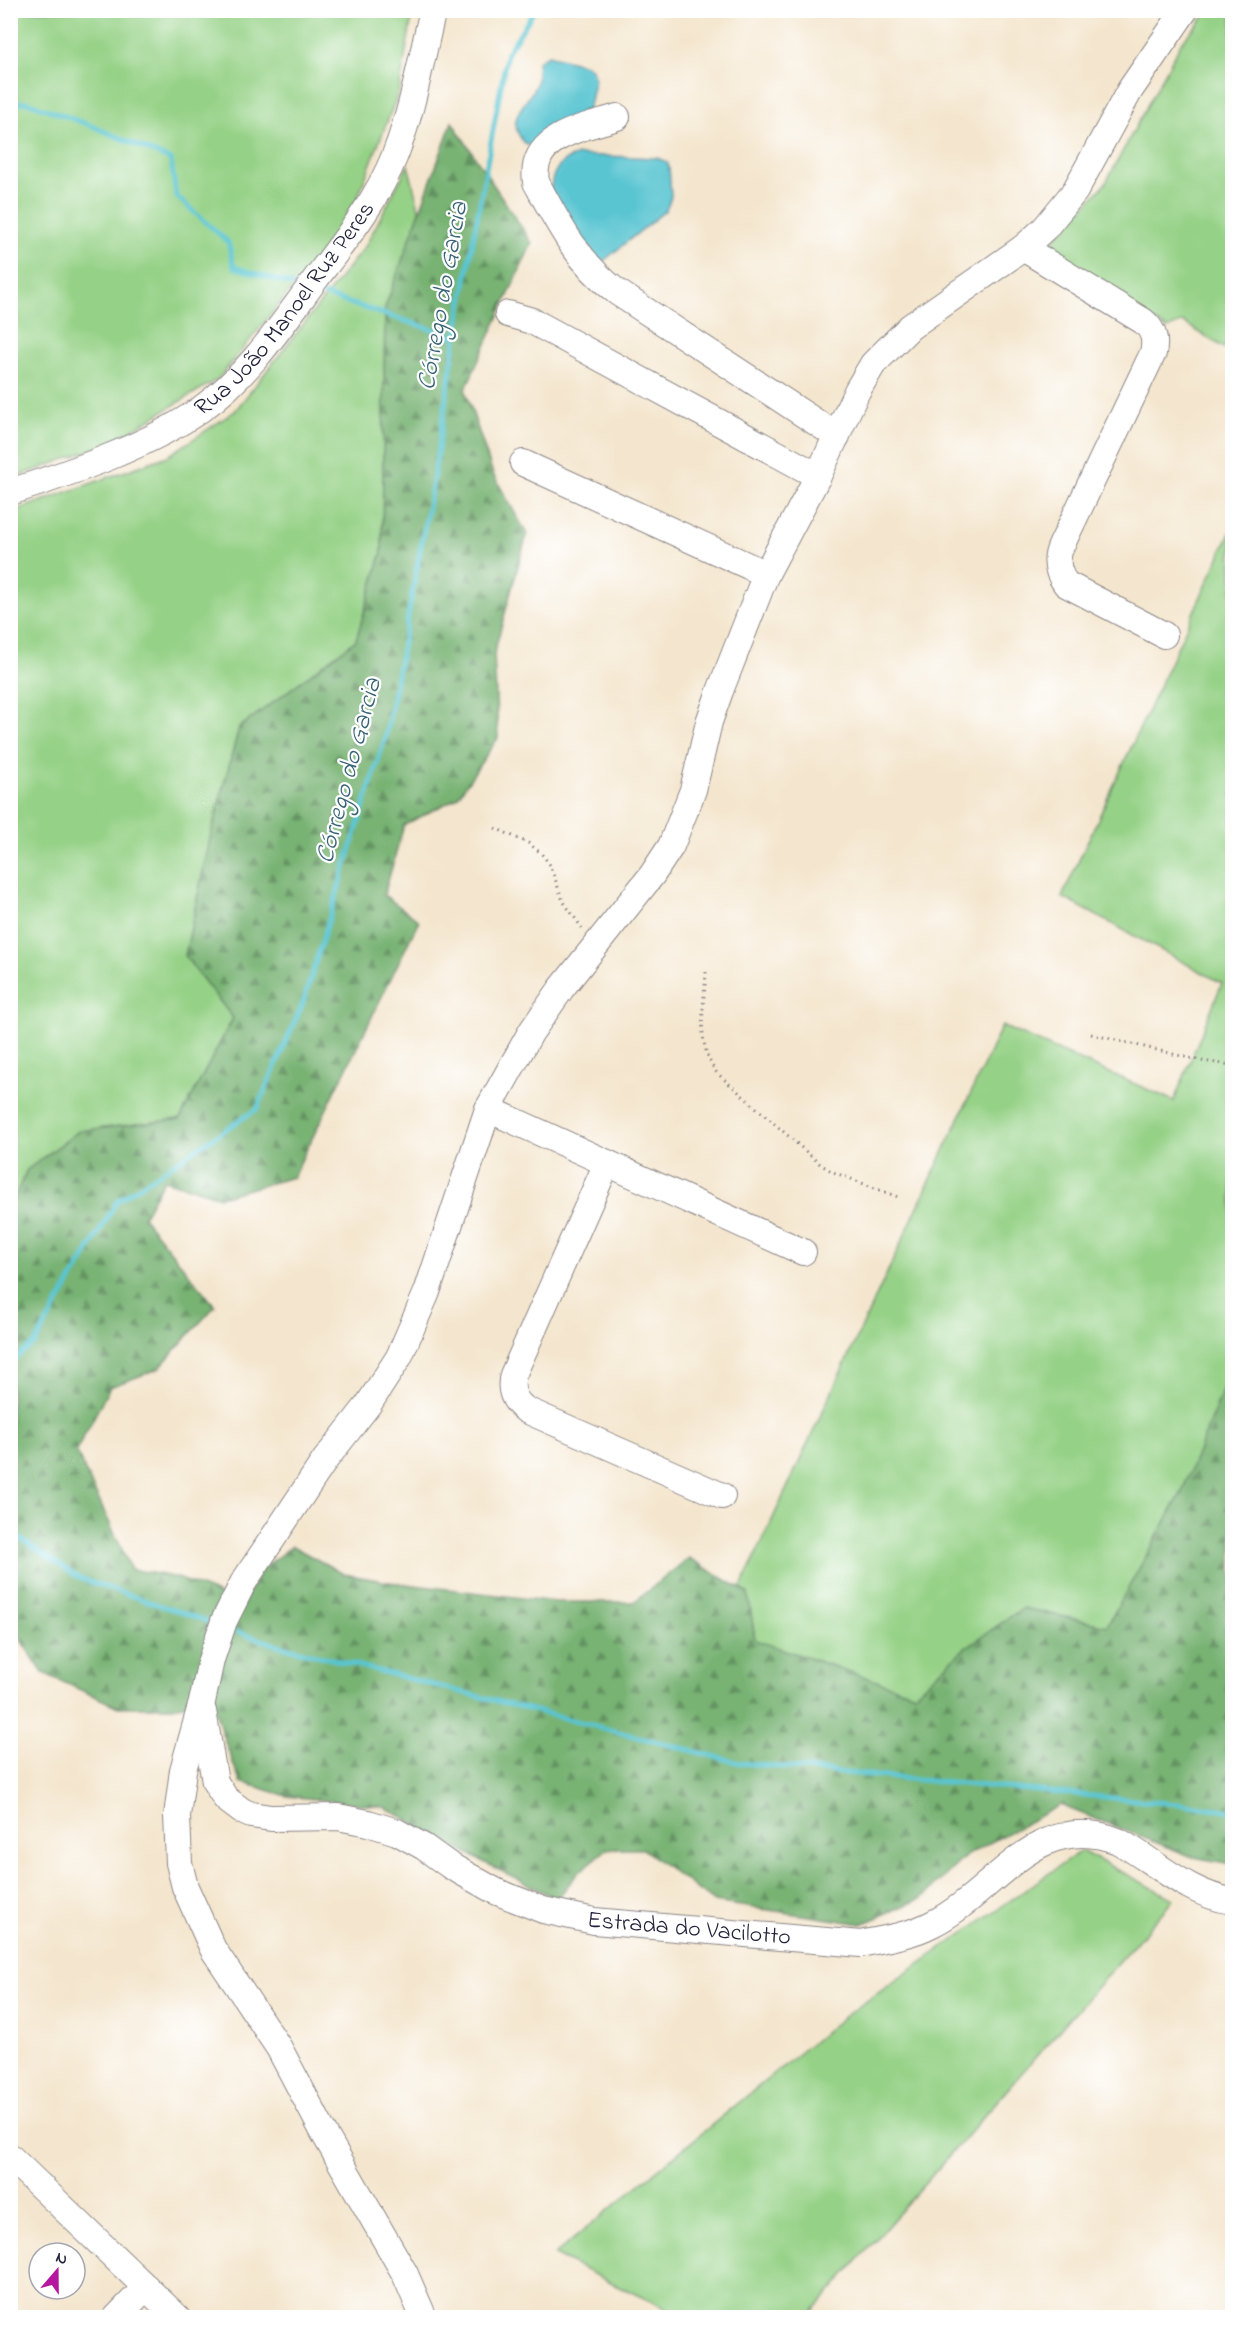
<svg xmlns="http://www.w3.org/2000/svg" width="1243" height="2328" font-family="'Indie Flower',sans-serif">
<style>
.green{fill:#95d186;stroke:#5c7a60;stroke-width:1.5}
.forest{fill:url(#forest-firs);stroke:#4d6a57;stroke-width:1.5}
.water{fill:#59c5d1;stroke:#3e7486;stroke-width:1.5}
.lines{fill:none;stroke-linecap:round;stroke-linejoin:round}
.stream{stroke:#59c5d1;stroke-width:5}
.minor-casing{stroke:#8b8484;stroke-width:28}
.path{stroke:#8b8484;stroke-width:3;stroke-dasharray:1.5 4.5;stroke-linecap:butt}
.minor{stroke:#fff;stroke-width:26}
.labels{text-anchor:middle;dominant-baseline:central;stroke-width:4.5;stroke-linejoin:round;paint-order:stroke}
.street-label{font-size:24px;fill:#22223b;stroke:#fff}
.water-label{font-size:26px;font-style:italic;fill:#386377;stroke:#fff}
</style>
<defs>
<pattern id="forest-firs" width="22" height="20" patternUnits="userSpaceOnUse" patternTransform="scale(1.5)"><rect width="22" height="20" fill="#78b373"/><path d="M5 1l3.5 6h-7zM16 11l3.5 6h-7z" fill="#629160"/></pattern>
</defs>
<rect width="100%" height="100%" fill="#fff"/>
<filter id="ink" filterUnits="userSpaceOnUse"><feTurbulence type="fractalNoise" baseFrequency=".0167" numOctaves="2"/><feDisplacementMap in="SourceGraphic" scale="12" xChannelSelector="R" yChannelSelector="G"/><feConvolveMatrix kernelMatrix="1 2 1 2 8 2 1 2 1" color-interpolation-filters="sRGB"/></filter>
<filter id="wash" filterUnits="userSpaceOnUse"><feTurbulence type="fractalNoise" baseFrequency=".008" numOctaves="4" result="noise"/><feDisplacementMap in="SourceGraphic" scale="24" xChannelSelector="R" yChannelSelector="G"/><feGaussianBlur stdDeviation="1.35" result="paint"/><feColorMatrix in="noise" values="0 0 0 0 0 0 0 0 0 0 0 0 0 0 0 0 0 1.4 0 .05"/><feComposite in="paint" operator="in"/></filter>
<g filter="url(#wash)">
<rect width="100%" height="100%" fill="#f4e6ce"/>
<path class="green" d="M11,11H413L399,91L357,199L322,252L218,379L110,443L11,479Z
M1209,11H1232V353L1183,322L1167,329L1044,251L1105,184L1181,43Z
M408,165L420,212L385,308L382,552L356,640L239,728L211,834L185,956L233,1018L180,1119L79,1131L27,1170L11,1205V512L168,456L235,411L366,245Z
M1232,529V1367L1182,1492L1107,1626L1023,1608L964,1649L915,1694L755,1640L748,1594L740,1589L1002,1026L1174,1101L1222,983L1062,897Z
M1081,1851L1174,1899L808,2317H669V2310L554,2255L838,2021Z"/>
<path class="forest" d="M452,122L532,243L465,390L493,474L527,534L494,653L498,738L457,798L404,825L384,895L419,921L293,1177L220,1197L164,1180L143,1217L215,1306L158,1369L110,1387L76,1451L131,1569L178,1578L211,1591L241,1607L261,1570L292,1546L344,1574L389,1582L556,1602H634L689,1558L748,1593L755,1640L915,1694L964,1649L1023,1608L1107,1626L1182,1492L1232,1367V1864L1193,1857L1060,1805L967,1855L922,1898L862,1924L714,1902L643,1849H607L578,1873L557,1899L458,1849L385,1807L287,1796L240,1782L222,1733L212,1698L173,1707H118L43,1673L11,1625V1205L27,1170L79,1131L180,1119L233,1018L185,956L211,834L239,728L356,640L382,552L385,308Z"/>
<path class="water" d="M548,55L586,65L592,70L595,79L588,110L584,117L533,146C525,145 523,142 519,135C507,116 530,101 536,84C538,76 536,68 539,60Z
M578,155L657,158L667,162L669,167L671,196L669,203L666,210L601,263L551,194C550,174 559,160 578,155Z"/>
<g class="lines">
<path class="stream" d="M10,103L27,102L92,126L171,160L176,196L228,242L234,267L292,285
M324,295L456,337
M10,1362L35,1343L117,1201L257,1109L303,1003L386,735L433,481L460,312L507,53L535,10
M10,1532L81,1579L207,1621
M238,1632L277,1645L740,1763L1188,1805L1232,1811"/>
</g>
</g>
<g filter="url(#ink)">
<g class="lines">
<g class="minor-casing">
<g id="minor">
<path d="M617,117C584,128 529,135 536,182C559,225 577,261 617,292L837,436"/>
<path d="M1023,248L1143,321C1154,330 1156,340 1153,353L1061,546C1055,559 1057,572 1066,584L1164,635"/>
<path d="M508,314L532,321L818,476"/>
<path d="M523,463L766,574"/>
<path id="s1" d="M10,492C70,473 151,445 201,409C249,375 283,323 317,277C346,239 378,199 395,155C413,109 421,59 433,10"/>
<path d="M488,1109L803,1252"/>
<path d="M607,1163L513,1375C509,1389 513,1401 526,1410L722,1496"/>
<path id="s2" d="M203,1711L215,1782L226,1799L242,1811L251,1815L271,1818L338,1817L368,1823L397,1832L424,1847L449,1865L495,1891L543,1910L594,1921L861,1944C884,1939 911,1935 932,1924C996,1892 1036,1809 1118,1841C1156,1862 1188,1894 1232,1901"/>
<path d="M10,2157L178,2318"/>
<path d="M116,2318L146,2287"/>
<path d="M424,2318L405,2274L325,2135L279,2048L213,1949L185,1887L179,1863L177,1816L183,1770L202,1702L211,1660L224,1621L243,1583L325,1460L368,1405L399,1357L427,1292L488,1109L531,1032L561,989L652,875L671,846L693,790L709,722L720,691L766,574L818,476L857,391L873,364L910,327L1023,248L1045,228L1075,191L1130,90L1185,10"/>
</g>
</g>
<path class="path" d="M495,828L528,843L541,853L550,865L563,901L582,928
M706,972C704,1006 695,1044 717,1073L820,1164L833,1172L898,1197
M1091,1034L1202,1061L1232,1065"/>
<use href="#minor" class="minor"/>
</g>
</g>
<g class="labels">
<g class="street-label">
<text stroke="none"><textPath href="#s1" startOffset="340">Rua João Manoel Ruz Peres</textPath></text>
<text stroke="none"><textPath href="#s2" startOffset="584">Estrada do Vacilotto</textPath></text>
</g>
<g class="water-label">
<text transform="translate(444 296) rotate(-80)">Córrego do Garcia</text>
<text transform="translate(350 771) rotate(-75)">Córrego do Garcia</text>
</g>
</g>
<rect width="1243" height="2328" fill="none" stroke="#fff" stroke-width="36"/>
<g transform="translate(57 2271) rotate(20)"><circle r="28" fill="#ffffff" stroke="#a7a7b1" stroke-width="1.5"/>
<path d="M0-4.5L10 22L0 15L-10 22Z" fill="#b5179e"/>
<text y="-9" font-size="16" font-weight="bold" text-anchor="middle" fill="#22223b">N</text>
</g>
</svg>
